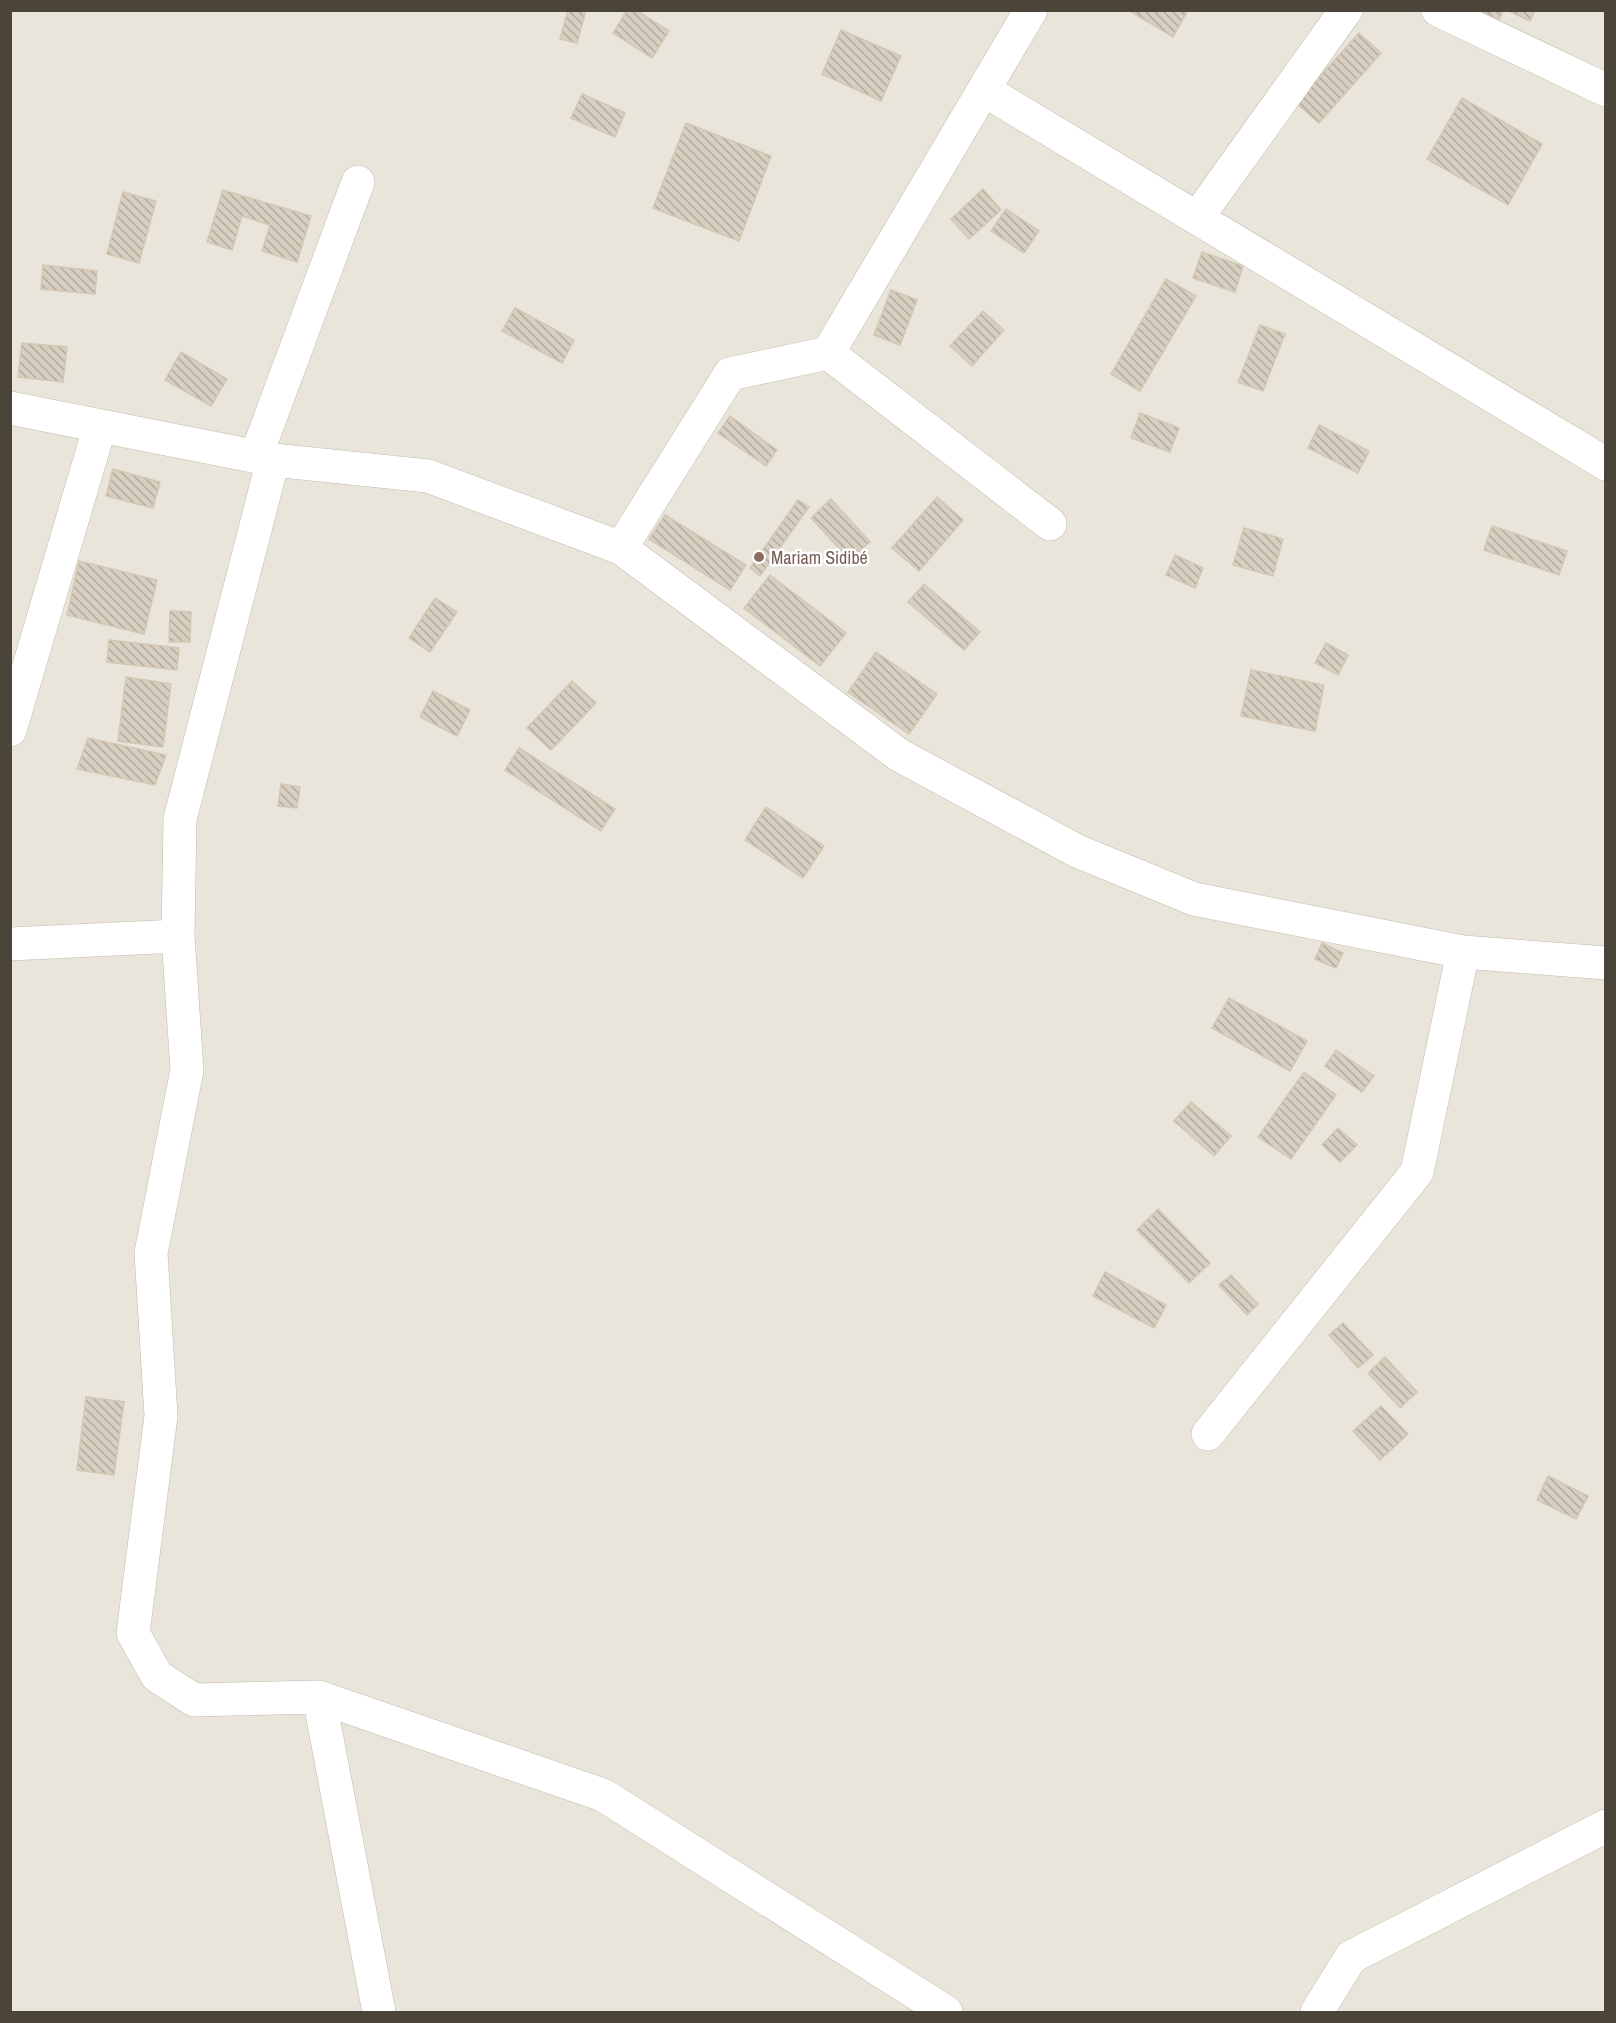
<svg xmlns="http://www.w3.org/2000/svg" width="1616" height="2023" font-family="'Archivo Narrow',sans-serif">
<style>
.residential{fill:#eae5da}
.building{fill:url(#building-back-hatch);stroke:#d3c7b4;stroke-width:1.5}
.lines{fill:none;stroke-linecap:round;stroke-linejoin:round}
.minor-casing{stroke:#c2bbae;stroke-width:34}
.minor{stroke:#fff;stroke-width:33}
.education-dot{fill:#8d6e63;stroke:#fff;stroke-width:2}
.labels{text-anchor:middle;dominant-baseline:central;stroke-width:5;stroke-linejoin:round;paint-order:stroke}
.education-label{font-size:18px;fill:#785e54;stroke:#fff;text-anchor:start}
</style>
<defs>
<pattern id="building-back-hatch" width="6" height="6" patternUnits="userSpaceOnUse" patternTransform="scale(1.5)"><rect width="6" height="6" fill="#d8cfc1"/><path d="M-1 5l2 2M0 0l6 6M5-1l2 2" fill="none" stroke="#b1aa9e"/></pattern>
</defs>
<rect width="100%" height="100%" fill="#f6f3ec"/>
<path class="residential" d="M11,11H1605V2012H11Z"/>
<path class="building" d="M568,10H586L577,43L560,39Z
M627,10H636L669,31L652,58L613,33Z
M1128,10H1188L1173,37Z
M1477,10H1503L1499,20Z
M1507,10H1535L1530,21Z
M841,30L901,56L881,101L822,74Z
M1359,33L1381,53L1319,123L1296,103Z
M582,94L625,113L615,137L571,118Z
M1462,98L1542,144L1508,205L1427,159Z
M686,123L771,156L739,241L653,208Z
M983,189L1001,210L969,239L951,219Z
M223,190L311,216L297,262L262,251L270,225L242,216L232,250L207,242Z
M123,192L156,201L139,263L107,254Z
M1006,209L1039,231L1024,253L991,231Z
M1202,252L1243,266L1235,292L1193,278Z
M43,265L97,271L95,294L41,289Z
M1166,279L1196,296L1140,391L1111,374Z
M891,290L917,300L900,345L874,335Z
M515,308L574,340L562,363L502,331Z
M983,311L1004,330L972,366L950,346Z
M1260,325L1285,334L1263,391L1238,382Z
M22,343L67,347L63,382L18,377Z
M181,352L227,379L211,406L165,380Z
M1140,413L1179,428L1170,452L1131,438Z
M730,416L777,450L766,466L718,433Z
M1319,425L1369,451L1358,473L1308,448Z
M113,469L160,482L153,508L106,496Z
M937,497L963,520L919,571L892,548Z
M831,499L870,542L850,560L811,518Z
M798,500L809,507L760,576L750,568Z
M665,515L746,565L730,590L649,539Z
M1492,526L1567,551L1559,575L1484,550Z
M1244,528L1283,539L1273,576L1233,565Z
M1175,555L1203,568L1195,588L1166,575Z
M79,561L157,580L144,634L67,615Z
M770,575L846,633L820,666L744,608Z
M924,584L980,632L964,650L908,602Z
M435,598L457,612L430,652L409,638Z
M170,611L191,612L190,642H169Z
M109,640L179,648L177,670L107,662Z
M1326,643L1348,655L1338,675L1315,663Z
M876,652L937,694L909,734L848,692Z
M1251,670L1324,685L1315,731L1241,716Z
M126,677L171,684L163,747L118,741Z
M572,681L596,703L551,750L527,728Z
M433,691L470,710L457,736L420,717Z
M88,738L166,755L155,785L77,769Z
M519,748L615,809L601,831L505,770Z
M281,784L300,787L297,808L278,806Z
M766,807L824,846L803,878L745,840Z
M1322,943L1343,953L1336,968L1315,959Z
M1229,998L1307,1041L1290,1071L1212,1028Z
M1336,1050L1374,1076L1362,1092L1325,1066Z
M1304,1072L1336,1095L1291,1159L1258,1137Z
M1191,1102L1231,1136L1214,1156L1174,1121Z
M1338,1128L1357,1145L1340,1162L1322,1145Z
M1158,1209L1210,1263L1189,1283L1137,1230Z
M1105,1272L1166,1305L1154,1328L1093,1296Z
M1231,1275L1258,1304L1247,1315L1219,1285Z
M1343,1323L1373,1355L1358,1368L1329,1335Z
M1385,1357L1417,1392L1400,1408L1368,1373Z
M86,1397L124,1402L114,1475L77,1470Z
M1381,1406L1408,1434L1380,1460L1353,1431Z
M1548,1476L1588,1496L1576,1519L1537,1500Z"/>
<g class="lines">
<g class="minor-casing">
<path id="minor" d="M1438,10L1606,90
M984,90L1606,464
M1197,218L1346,10
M828,353L1050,524
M10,408L273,460L428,476L621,548L899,755L1077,851L1194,899L1463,952L1606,963
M256,456L358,182
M273,460L180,819L178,936L187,1070L151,1253L161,1416L133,1633L157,1676L194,1700L319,1697L603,1795L946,2012
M621,548L730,374L828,353L1031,10
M10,730L100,426
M10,944L178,936
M1208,1434L1417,1172L1463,952
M319,1697L379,2012
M1317,2012L1351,1957L1606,1826"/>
</g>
<use href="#minor" class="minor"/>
</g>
<circle class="education-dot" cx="759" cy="557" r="6"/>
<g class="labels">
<g class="education-label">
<text x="771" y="557">Mariam Sidibé</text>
</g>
</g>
<rect width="1616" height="2023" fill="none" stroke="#4b4439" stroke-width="24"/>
</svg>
